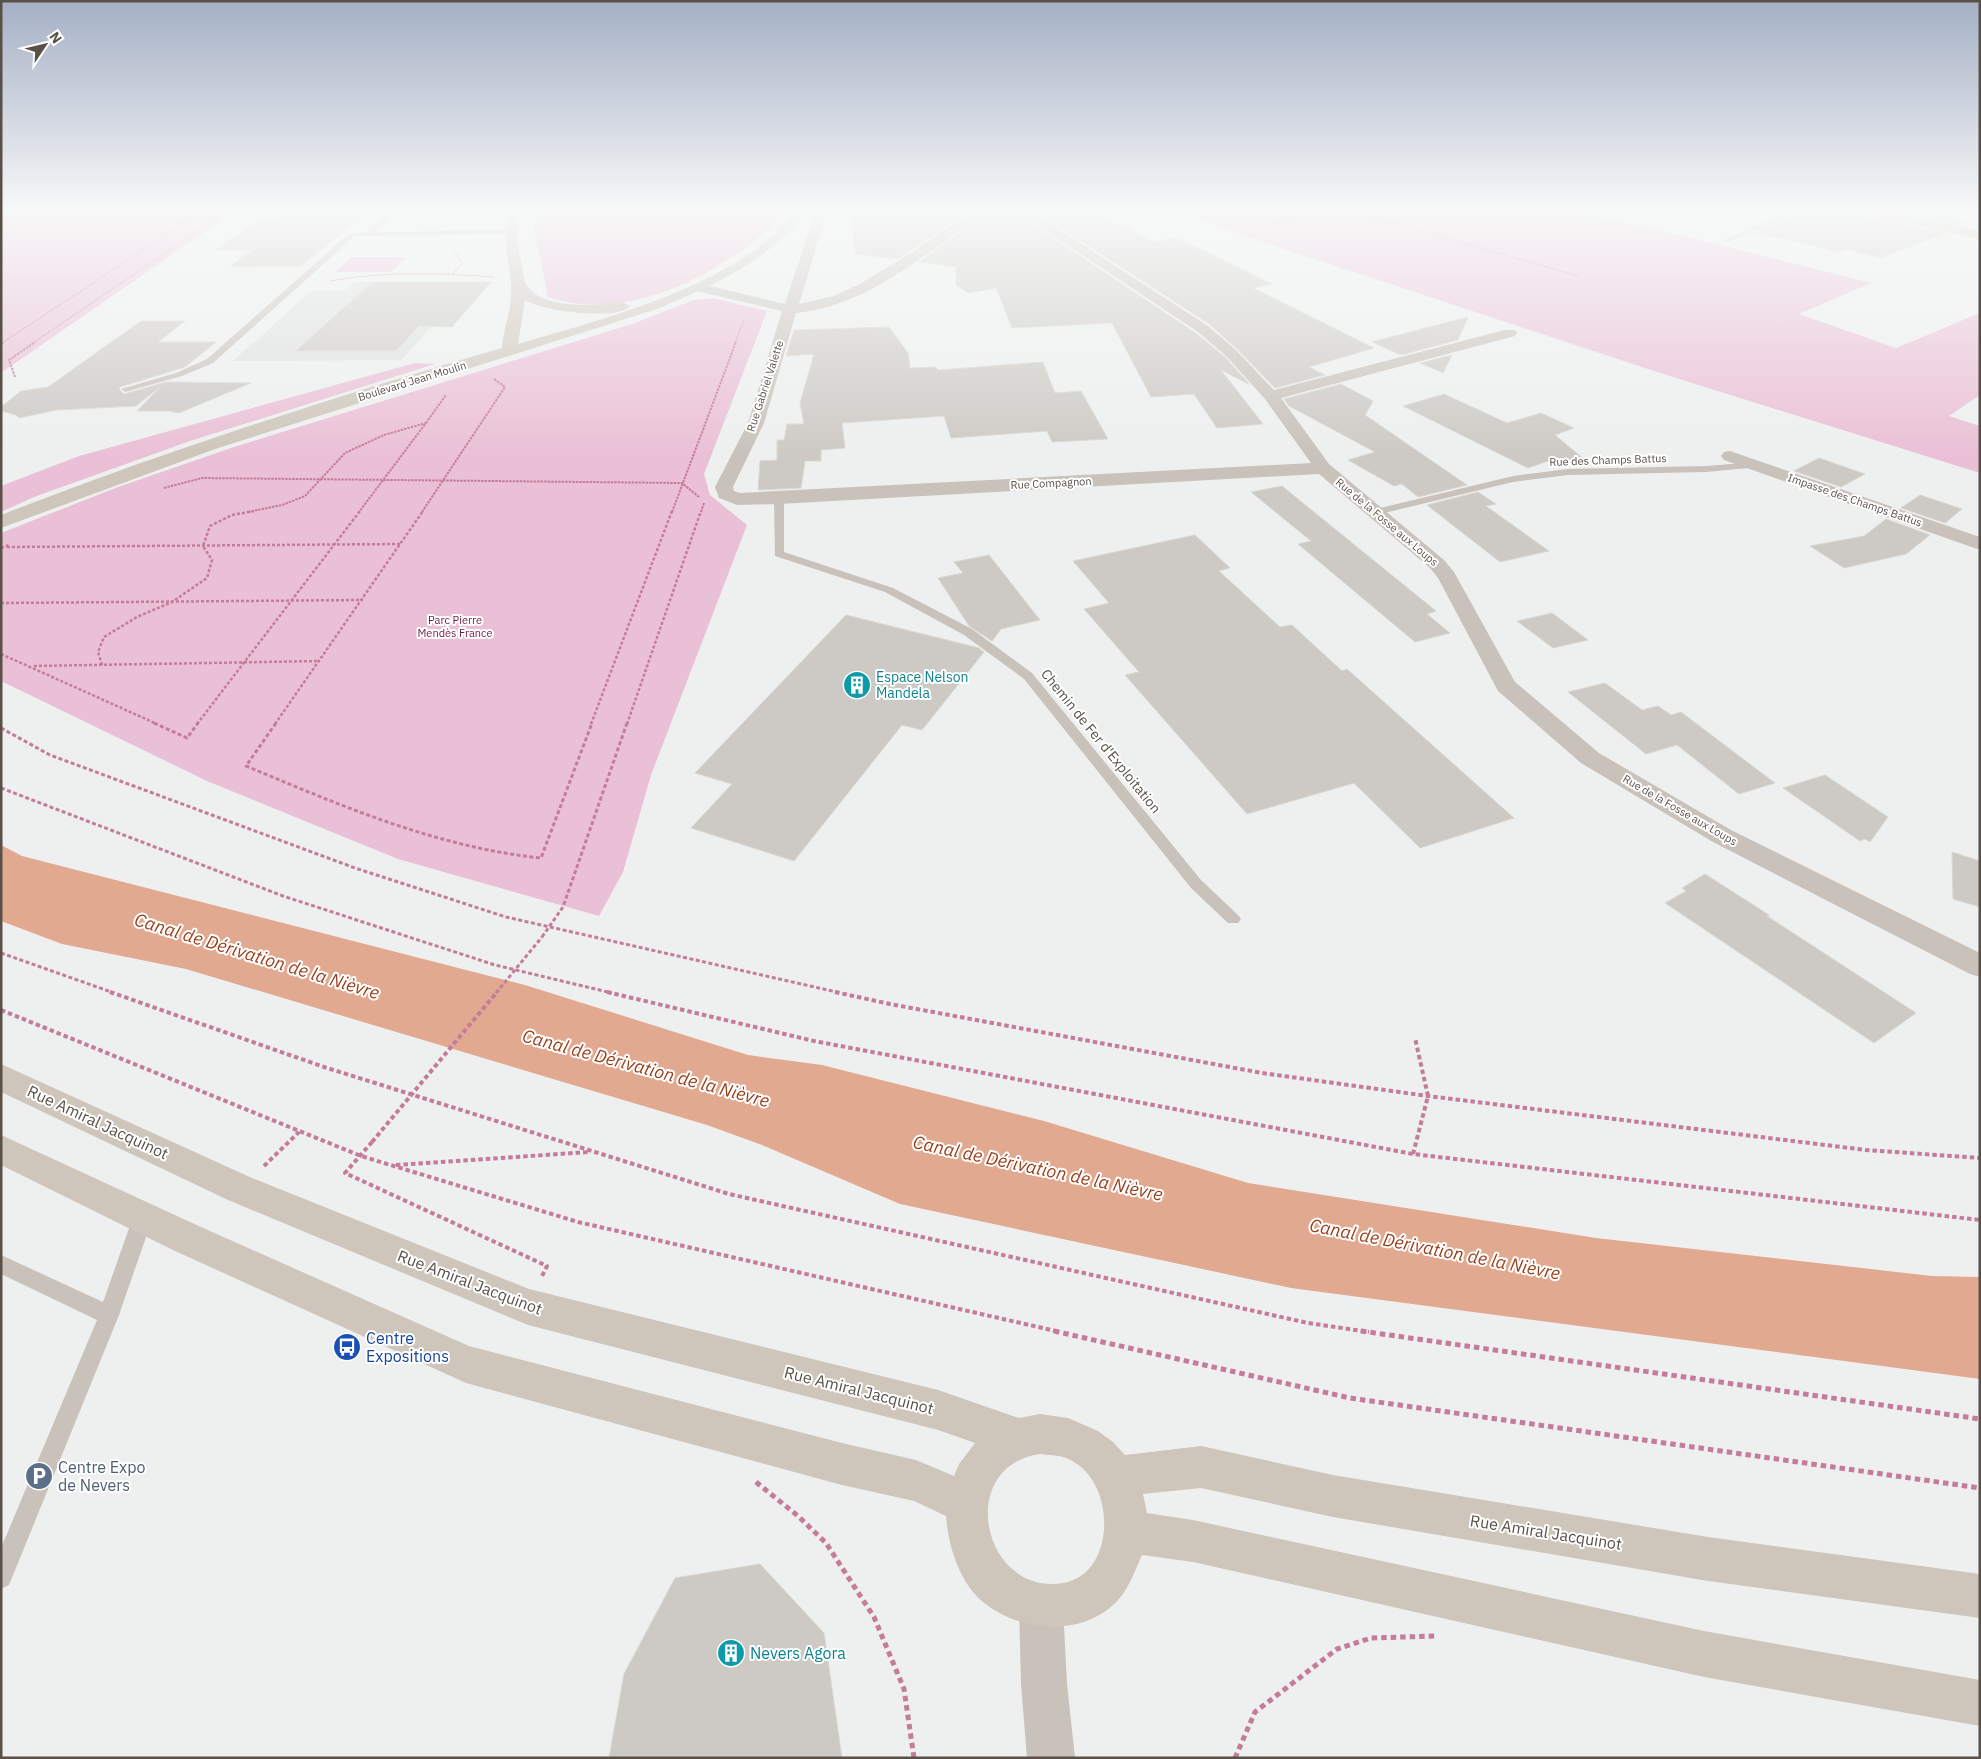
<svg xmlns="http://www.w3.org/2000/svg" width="1981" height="1759" font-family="'IBM Plex Sans',sans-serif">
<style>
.education{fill:#dfe2e1}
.green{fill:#eac0d6}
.water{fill:#e2a991}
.building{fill:#cdcac5;stroke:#d9d7d2}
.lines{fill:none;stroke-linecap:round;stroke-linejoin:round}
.path-far5{stroke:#c47c9a;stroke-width:1;stroke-dasharray:2 1;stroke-linecap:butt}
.path-far4{stroke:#c47c9a;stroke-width:2;stroke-dasharray:2.5 1;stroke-linecap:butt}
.path-far3{stroke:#c47c9a;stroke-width:2.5;stroke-dasharray:3 2;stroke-linecap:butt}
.path-far2{stroke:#c47c9a;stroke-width:3;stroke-dasharray:4 2.5;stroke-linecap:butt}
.path-far1{stroke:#c47c9a;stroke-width:4;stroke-dasharray:4.5 3;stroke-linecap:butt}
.path{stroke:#c47c9a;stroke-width:5;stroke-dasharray:5.5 4;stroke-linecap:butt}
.lane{fill:#c9c2ba;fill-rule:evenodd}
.street{fill:#c9c2ba;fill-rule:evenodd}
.secondary{fill:#cec6bb;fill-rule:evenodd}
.primary{fill:#cabfb0;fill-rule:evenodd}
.path-bridge-far1{stroke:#c47c9a;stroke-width:3;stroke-dasharray:4 2.5;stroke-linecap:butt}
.path-bridge{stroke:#c47c9a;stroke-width:4;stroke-dasharray:4.5 3;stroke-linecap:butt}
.labels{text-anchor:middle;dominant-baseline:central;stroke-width:4;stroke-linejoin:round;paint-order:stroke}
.far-street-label{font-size:11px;fill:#595148;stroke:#fff}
.far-park-label{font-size:11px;fill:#732043;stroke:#fff}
.culture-label{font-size:14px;fill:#0d838f;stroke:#fff;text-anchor:start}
.street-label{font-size:14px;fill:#595148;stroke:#fff}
.near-street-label{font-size:16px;fill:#595148;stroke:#fff}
.near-transit-label{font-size:16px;fill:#164399;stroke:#fff;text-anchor:start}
.near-service-label{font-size:16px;fill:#4e5e75;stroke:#fff;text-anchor:start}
.near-culture-label{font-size:16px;fill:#0d838f;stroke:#fff;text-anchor:start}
.near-water-label{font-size:18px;font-style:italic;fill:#993f1a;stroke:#fff}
</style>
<rect width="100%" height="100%" fill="#eef0f0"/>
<path class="education" d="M353,282H491L446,309L402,360L233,361L311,291H344Z"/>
<path class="green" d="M4,209H238L1,373V211Z
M538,209H789C731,269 633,325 548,297L534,227Z
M1178,209H1568L1721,245L1871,283L1799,314L1896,348L1980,313V395L1949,416L1980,426V473L1657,372L1239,234Z
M352,257H406L391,272H335Z
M713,298L767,311L704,474L710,495L747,525L651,775L623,872L599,916L398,859L207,781L1,681V533L118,487L237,446L632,324L694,300Z
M415,363L435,364L190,441L34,497L1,512V486L79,456Z"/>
<path class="water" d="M1,845L22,856L525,985L748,1055L822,1065L1044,1121L1248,1183L1596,1238L1932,1276L1980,1277V1379L1291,1288L900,1204L762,1145L707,1125L186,969L62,944L1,921Z"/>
<path class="building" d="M892,209H943L933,216L965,214L897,259L856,254L849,212Z
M1053,209H1070L1079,212L1090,210L1155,242L1178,238L1272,284L1253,288L1374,348L1309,367L1325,375L1275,388L1237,349L1209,324L1036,212Z
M1806,209H1854L1862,215L1946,233L1881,258L1846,249L1838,252L1797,241L1750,234Z
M1890,209H1920L1961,219L1957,221L1967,223L1961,225Z
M1011,211L1015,216L1019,215L1197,334L1225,357L1250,385L1221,370L1263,424L1217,428L1194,394L1151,397L1112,323L1012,328L996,288L968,293L956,285V267L919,262L988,212Z
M285,214H365L301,266L230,267L252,250H216L257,221H275Z
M372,282H491L452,327L419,326L396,351H296Z
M1468,317L1458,340L1401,355L1372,342Z
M141,321H185L158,342H216L185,367L120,387L119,389L124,394L166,382L251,383L179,413L169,411H137L161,386L136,406L56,410L19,418L16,415L1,411V407L21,391L48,387Z
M889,327L908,353L910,368L936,367L938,370L1043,362L1055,393L1081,391L1108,439L1052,442L1047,431L951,438L944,416L842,423L845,448L821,450V461H805L801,488L758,490L760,461L777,460V440H784L787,424H804L800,403L814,354L786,356L794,330Z
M1452,355L1443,373L1420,363Z
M1341,384L1373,401L1365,415L1467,485L1418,497L1402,484L1394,486L1348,460L1375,452L1289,406L1284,399Z
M1444,394L1507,423L1541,413L1574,428L1555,435L1585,460L1553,465L1548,461L1528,468L1403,406Z
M1819,458L1865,474L1841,487L1794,471Z
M1282,486L1436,611L1427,614L1450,633L1415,642L1298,544L1311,541L1251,492Z
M1478,492L1496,504L1486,506L1549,551L1500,562L1427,505Z
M1920,495L1962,509L1945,523L1901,508Z
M1886,519L1930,535L1906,554L1844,568L1810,546L1864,536Z
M1195,535L1230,568L1219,571L1280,627L1292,625L1342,671L1347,669L1514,818L1420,848L1354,783L1247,814L1125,675L1139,672L1084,609L1109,603L1073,561Z
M989,555L1040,620L1001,629L992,641L969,626L938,578L963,573L954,562Z
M1552,613L1588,640L1553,648L1517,621Z
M846,615L979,648L984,652L922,730L902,725L794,861L691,828L732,784L695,773Z
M1605,683L1642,710L1658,706L1671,715L1681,712L1775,783L1739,794L1677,745L1646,754L1568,692Z
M1825,775L1888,817L1870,842L1865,839L1860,841L1783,788Z
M1952,852L1980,861V907L1953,899Z
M1705,874L1769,915L1767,916L1916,1013L1874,1043L1665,903L1686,891L1682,888Z
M760,1564L824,1633L842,1758H609L624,1674L675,1578Z"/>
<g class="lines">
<path class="path-far5" d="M1345,209L1578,276
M1,215L12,209
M1272,223L1314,209
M453,274L463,263L454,252
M331,281C384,271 440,273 494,277
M2,343L205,209
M33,343L230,209
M735,343L744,320"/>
<path class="path-far4" d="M1,344L4,342
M15,377L9,360L35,342
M426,423L446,395
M164,488L202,478L682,483L699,497
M248,512L282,505L305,496L345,453L384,435L426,423L359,512
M422,512L505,387L494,379
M672,512L736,342
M701,512L704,503"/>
<path class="path-far3" d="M7,547L401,544
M1,548L9,545
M1,603L363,600
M1,654L157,724
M102,665L98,652L104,637L137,617L172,602L207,578L212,560L203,546L210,526L232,515L254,511
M34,666L320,661
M197,724L360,511
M275,724L423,511
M591,724L672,511
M627,724L701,511"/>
<path class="path-far2" d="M154,723L187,738L198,723
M276,723L246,766C342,806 436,847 541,858L592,723
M1,728L50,755L355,868L506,917L841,993
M1,788L283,896L495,965L612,993
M542,937L563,907L627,723
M1,953L114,993"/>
<path class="path-far1" d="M110,992L324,1067L729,1194L1308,1323L1369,1332
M607,992L814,1041L1413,1154L1980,1220
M835,992L890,1004L1262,1073L1428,1096L1866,1150L1980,1158
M1,1010L361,1156L578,1222L1060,1332
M372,1142L345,1173L547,1266L542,1276
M1413,1154L1428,1096L1415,1038
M396,1165L589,1152
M264,1166L299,1132"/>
<path class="path" d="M1054,1331L1350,1398L1980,1488
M1361,1331L1980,1419
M756,1482L798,1516L826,1543L874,1617L904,1689L914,1758
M1235,1758L1255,1712L1337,1649L1371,1638L1437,1636"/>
<path class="lane" d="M394,209H401L376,232L509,230L512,232L509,234L355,236L213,363L182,376L125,392L121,389L176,373L207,359L343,239L351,233L367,232Z
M1794,209H1803L1727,242L1722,241Z
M1756,462L1761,465L1759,467L1706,472L1568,475L1513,482L1376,515L1371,512L1372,510L1513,476L1568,469L1706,466Z
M779,495L784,498V552L893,588L972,629L1032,673L1201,880L1238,915L1241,919L1238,923H1228L1191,888L1024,679L964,635L885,592L775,556L774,498Z
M143,1208L150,1211L153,1217L119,1315L9,1585L1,1589V1548L97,1320L1,1274V1255L103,1302L133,1217L136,1211Z"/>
<path class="street" d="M816,209H828L799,304L834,296L860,284L911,253L975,209H989C979,220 964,228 952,236C905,270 856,307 796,313L764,423L733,487L734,491L740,493L1311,463L1265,399L1226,356L1198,332L1013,209H1028L1208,326L1236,350L1274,390L1505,330H1515L1517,333L1515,336L1281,398L1329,464L1444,560L1454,572L1515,682L1599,753L1731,830L1980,953V977L1970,974L1713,842L1581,763L1498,691L1438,578L1430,568L1319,474L779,504L737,505L719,498L715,487L748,423L782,311L692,290L690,287L697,283L785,304Z
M1730,451L1980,537V550L1724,460L1721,456L1724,452Z
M1041,1584L1057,1590L1063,1606L1067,1684L1075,1758H1027L1021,1684L1019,1606L1025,1590Z"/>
<path class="secondary" d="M509,209H521C515,228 517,243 521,262C523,269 523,278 526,284C542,311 596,305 623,302L630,306C619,321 540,311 525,300L518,344C594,322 715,290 773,235C781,227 789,218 796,209H809C771,260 714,285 657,309L218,448L1,528V515C165,451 333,397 502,348C503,330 511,313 511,294C512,263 499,240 509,209Z
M1,1064L252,1178L529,1289L938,1390L1019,1418L1040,1414L1068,1418L1098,1431L1113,1442L1125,1455L1201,1446L1333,1475L1708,1537L1980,1574V1618L1708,1581L1333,1517L1201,1488L1143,1494L1147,1513L1193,1520L1704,1631L1980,1680V1726L1704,1677L1193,1562L1142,1555C1135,1570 1130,1586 1119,1599C1084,1638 1021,1633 983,1602C959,1582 948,1545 946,1516L914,1501L842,1485L466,1383L175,1251L1,1165V1135L201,1227L469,1346L842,1443L916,1460L954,1476L959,1464L975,1443L938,1430L528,1325L228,1200L1,1092ZM1040,1454C1048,1455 1058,1455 1066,1458C1117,1477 1118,1574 1063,1583C982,1596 955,1466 1040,1454Z"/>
<path class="primary" d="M1856,209H1880L1980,231V239L1862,213Z"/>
<path class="path-bridge-far1" d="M496,993L542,937"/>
<path class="path-bridge" d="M372,1142L497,992"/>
</g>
<linearGradient id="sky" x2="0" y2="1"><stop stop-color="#a5b0c5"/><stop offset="0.46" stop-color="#f7f8f8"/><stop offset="1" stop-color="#f7f8f8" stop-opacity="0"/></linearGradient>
<rect width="1981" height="456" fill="url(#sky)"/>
<defs>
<g id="building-disc" transform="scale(1.4375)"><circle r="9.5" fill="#0f9aa8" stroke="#fff"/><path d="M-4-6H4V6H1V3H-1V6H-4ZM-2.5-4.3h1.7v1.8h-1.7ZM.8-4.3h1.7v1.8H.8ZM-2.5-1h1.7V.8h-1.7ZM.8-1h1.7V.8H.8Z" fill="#fff"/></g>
<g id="bus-disc" transform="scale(1.4375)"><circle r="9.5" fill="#1a4fb4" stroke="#fff"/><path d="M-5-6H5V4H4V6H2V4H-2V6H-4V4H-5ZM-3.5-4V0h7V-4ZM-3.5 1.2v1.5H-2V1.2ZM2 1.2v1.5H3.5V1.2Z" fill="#fff"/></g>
<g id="parking-disc" transform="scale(1.4375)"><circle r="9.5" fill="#5c6f8a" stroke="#fff"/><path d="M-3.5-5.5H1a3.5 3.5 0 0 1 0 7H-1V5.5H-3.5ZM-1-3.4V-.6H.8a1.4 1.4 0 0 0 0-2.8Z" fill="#fff"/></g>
</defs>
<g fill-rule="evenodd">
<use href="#building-disc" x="857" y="685"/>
<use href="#bus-disc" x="347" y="1347"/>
<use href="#parking-disc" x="39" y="1476"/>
<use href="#building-disc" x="731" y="1653"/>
</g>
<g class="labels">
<g class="far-street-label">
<text transform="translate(412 381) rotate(-17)">Boulevard Jean Moulin</text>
<text transform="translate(765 386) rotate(-72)">Rue Gabriel Valette</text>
<text transform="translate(1608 460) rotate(-2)">Rue des Champs Battus</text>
<text transform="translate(1051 483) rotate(-3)">Rue Compagnon</text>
<text transform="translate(1855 500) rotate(19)">Impasse des Champs Battus</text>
<text transform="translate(1387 522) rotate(40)">Rue de la Fosse aux Loups</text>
<text transform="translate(1680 810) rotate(30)">Rue de la Fosse aux Loups</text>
</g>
<g class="far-park-label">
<text x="455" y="620">Parc Pierre<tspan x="455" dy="13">Mendès France</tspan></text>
</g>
<g class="culture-label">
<text x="876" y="677">Espace Nelson<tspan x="876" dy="16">Mandela</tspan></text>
</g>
<g class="street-label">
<text transform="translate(1101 741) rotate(51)">Chemin de Fer d'Exploitation</text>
</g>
<g class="near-street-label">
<text transform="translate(98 1122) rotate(25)">Rue Amiral Jacquinot</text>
<text transform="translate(470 1282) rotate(21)">Rue Amiral Jacquinot</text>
<text transform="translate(859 1390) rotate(14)">Rue Amiral Jacquinot</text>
<text transform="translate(1546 1532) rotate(9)">Rue Amiral Jacquinot</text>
</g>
<g class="near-transit-label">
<text x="366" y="1338">Centre<tspan x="366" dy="18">Expositions</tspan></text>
</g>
<g class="near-service-label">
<text x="58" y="1467">Centre Expo<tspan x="58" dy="18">de Nevers</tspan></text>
</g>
<g class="near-culture-label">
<text x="750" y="1653">Nevers Agora</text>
</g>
<g class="near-water-label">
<text transform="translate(257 956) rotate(17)">Canal de Dérivation de la Nièvre</text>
<text transform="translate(646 1068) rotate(15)">Canal de Dérivation de la Nièvre</text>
<text transform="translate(1038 1168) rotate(12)">Canal de Dérivation de la Nièvre</text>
<text transform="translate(1435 1249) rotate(11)">Canal de Dérivation de la Nièvre</text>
</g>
</g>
<rect width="1981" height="1759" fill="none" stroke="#595148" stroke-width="5"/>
<g transform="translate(45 45) rotate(55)" stroke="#ffffff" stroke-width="4" paint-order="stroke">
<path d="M0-4L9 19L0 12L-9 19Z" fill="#595148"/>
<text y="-8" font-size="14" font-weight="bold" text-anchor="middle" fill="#595148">N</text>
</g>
</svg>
